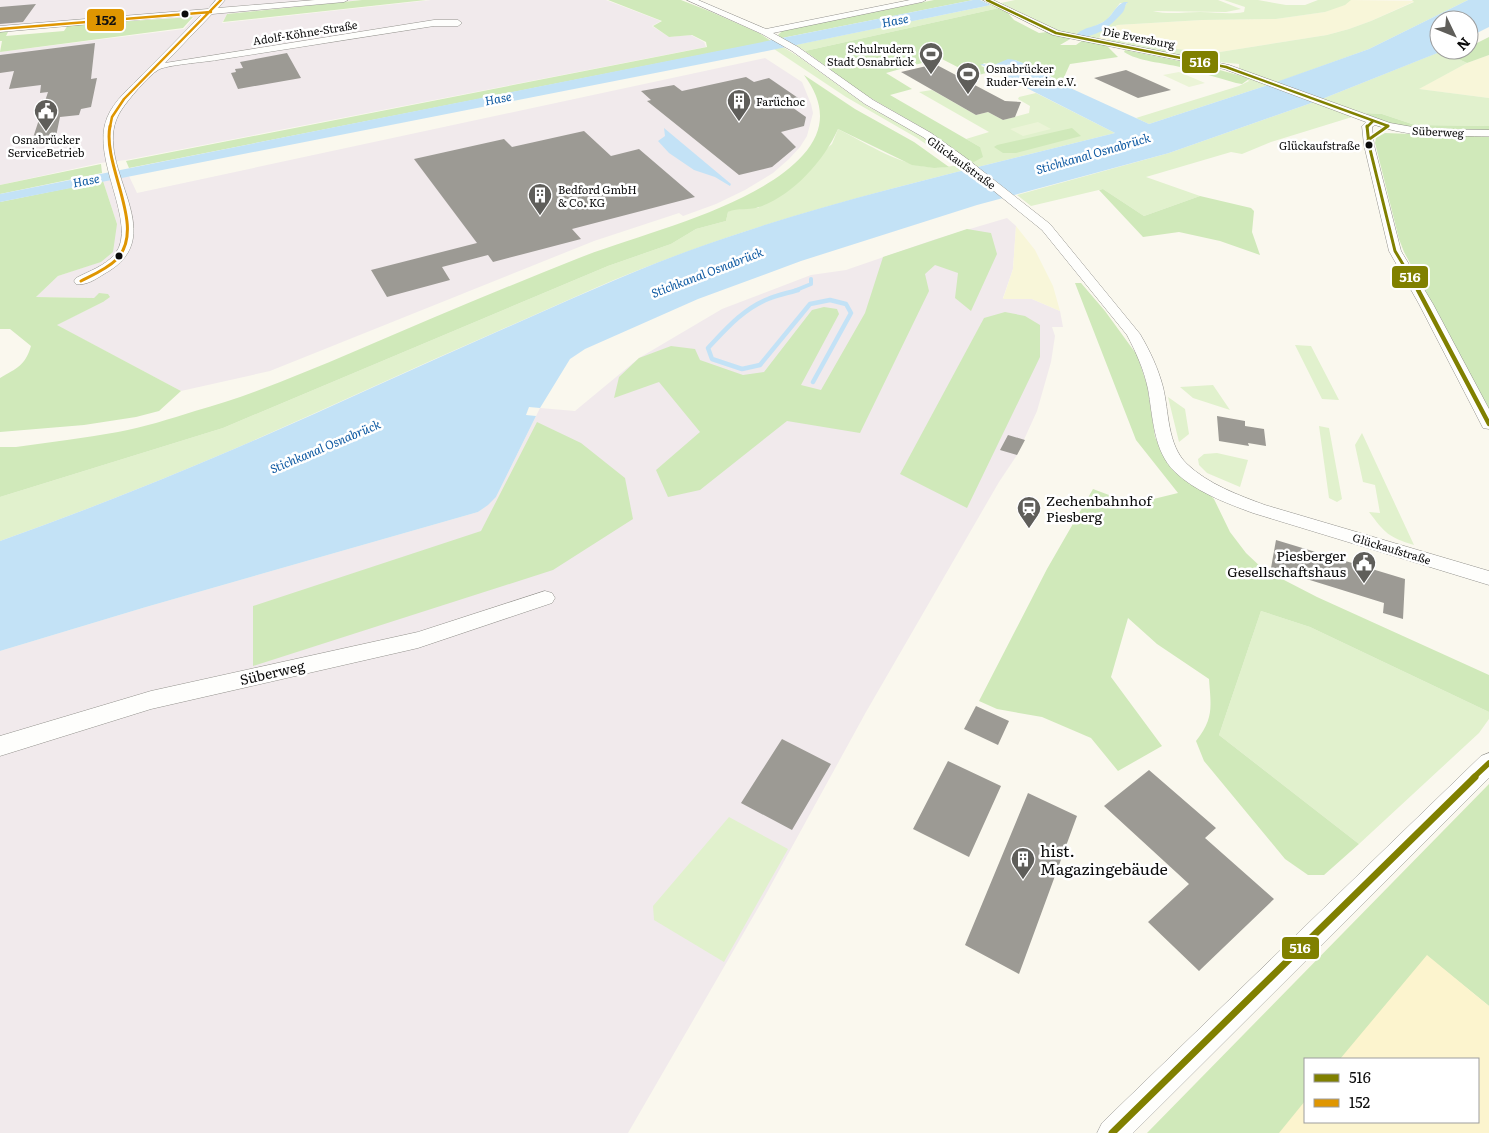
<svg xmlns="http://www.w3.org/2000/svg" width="1489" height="1133" font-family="Literata,serif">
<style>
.industrial{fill:#f1eaec}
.farmland{fill:#f8f6d9}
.green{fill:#e1f1cd}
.forest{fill:#d0e9ba}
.sand{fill:#fcf4ce}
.pitch{fill:#ebf4d7}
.water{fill:#c3e2f6}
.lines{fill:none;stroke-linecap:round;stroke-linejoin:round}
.stream-far1{stroke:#c3e2f6;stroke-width:4}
.stream{stroke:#c3e2f6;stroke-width:4.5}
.building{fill:#9c9a94}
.minor-casing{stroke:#93928d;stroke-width:1}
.minor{fill:#fefefc;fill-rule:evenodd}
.bus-1-far4-casing{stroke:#fff;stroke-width:4.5}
.bus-1-far3-casing{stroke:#fff;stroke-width:5.5}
.bus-1-far2-casing{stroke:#fff;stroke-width:8}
.bus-1-far1-casing{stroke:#fff;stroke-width:9}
.bus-1-casing{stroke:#fff;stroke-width:11}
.bus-2-far1-casing{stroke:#fff;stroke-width:4.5}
.bus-2-casing{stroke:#fff;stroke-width:5.5}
.bus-1-far4{stroke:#808000;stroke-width:2.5}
.bus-1-far3{stroke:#808000;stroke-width:3}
.bus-1-far2{stroke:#808000;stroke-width:4.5}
.bus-1-far1{stroke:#808000;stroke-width:5.5}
.bus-1{stroke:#808000;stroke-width:7}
.bus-2-far1{stroke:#df9601;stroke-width:2.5}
.bus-2{stroke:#df9601;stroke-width:3}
.bus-dot{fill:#0b0b0b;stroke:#fff;stroke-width:2}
.labels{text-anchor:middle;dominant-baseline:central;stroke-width:5;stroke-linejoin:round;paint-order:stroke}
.far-street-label{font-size:11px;fill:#0b0b0b;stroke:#fff}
.far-poi-label{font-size:11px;fill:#0b0b0b;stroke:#fff;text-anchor:start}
.far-bus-label{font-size:11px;fill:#0b0b0b;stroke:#fff;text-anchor:end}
.far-water-label{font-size:12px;font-style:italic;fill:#0f5aa2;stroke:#fff}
.poi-label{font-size:14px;fill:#0b0b0b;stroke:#fff;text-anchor:start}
.street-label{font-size:14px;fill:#0b0b0b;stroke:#fff}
.near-poi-label{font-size:16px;fill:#0b0b0b;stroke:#fff;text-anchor:start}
.line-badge{stroke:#fff;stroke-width:2}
.badge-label{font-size:14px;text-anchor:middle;font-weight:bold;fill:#fff}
.pale-badge-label{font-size:14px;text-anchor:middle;font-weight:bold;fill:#111}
</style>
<rect width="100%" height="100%" fill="#faf8ee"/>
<path class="industrial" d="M0,0H359L227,14L222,23L431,0H606L661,21L652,26L669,37L691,35L704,42L706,47L126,160L100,163L0,185V52L184,29L194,17L0,31Z
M765,58L802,82L811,104L813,113L807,136L800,147L789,159L773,173L745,190L716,204L683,216L679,213L594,241L270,371L181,391L56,325L103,302L94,298L36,297L58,276L100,262L117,224L103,181L129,176L137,193Z
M1007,218L1016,226L1013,269L1003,298L1032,299L1060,311L1063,327H1052L1055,336L1051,362L1037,411L1017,455L999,482L866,712L765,896L628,1133H0V651L146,607L478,512L496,497L540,408L575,411L639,358L722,309L811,275L846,270L936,239Z"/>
<path class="farmland" d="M1350,0L1415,1L1371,21L1349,29L1327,35L1220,52H1198L1138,43L1139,39L1094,40L1117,25L1202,20L1276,19L1325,12Z
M1489,55V98L1418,89L1467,63Z
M1016,226L1035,250L1053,286L1060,311L1032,299H1003L1013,269Z"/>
<path class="green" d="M1015,0H1218L1241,9L1226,12L1153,11C1169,15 1184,12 1200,12C1216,12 1229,15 1244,12L1245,7L1224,0H1258L1286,5H1305L1318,0H1351L1345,5L1325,12L1276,19L1202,20L1117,25L1095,40L1139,39L1138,43L1198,52H1220L1327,35L1349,29L1371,21L1414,2L1412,0H1468L1369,49L1275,83L1242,70L1239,68V64L1199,60L1126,45V43H1117L1086,38L1116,19L1127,3H1120L1107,20L1075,36L1060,32L1001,3Z
M991,5L999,8L805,51L795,45Z
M783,47L799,57L867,106L922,136L962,164L972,163L980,147L966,139L989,132L919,92L932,90L976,115L988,112L1003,120L1029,113L1030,106L1018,99L1019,97L1036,93L1115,133C973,169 828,200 689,251C623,274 560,304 496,332C408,370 322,411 234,449C157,482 79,513 0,541V497L223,428L608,266L671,244L696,229L726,221L728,212L733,209L758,208L832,144L838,129C874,147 914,176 957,165L917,138L846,97L774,49Z
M1442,51L1467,63L1419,89L1489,98V126L1415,125L1382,114L1365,113L1271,142L1242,154L1231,152L1146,177L1200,196L1144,216L1103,189L1031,206L1017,195L1169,153L1317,101Z
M1245,77L1268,85L1149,124L1136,118L1239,86L1249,81Z
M1295,345L1311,346L1339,400L1322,399Z
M1213,385L1230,410L1193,398L1180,387Z
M1168,397L1185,409L1189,434L1179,442Z
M1319,426L1329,428L1342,499L1337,502L1329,498Z
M1362,433L1414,545C1388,537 1385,533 1369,512L1380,513L1375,485L1363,482L1355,445Z
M1217,453L1248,460L1240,487L1207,473L1199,465L1198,459L1204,454Z
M1261,611L1310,627L1489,712V719L1479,733L1359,844L1219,735Z
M729,817L788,849L724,962L654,920L653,906Z"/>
<path class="forest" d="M362,0H426L223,22L227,14Z
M608,0H681L709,11L759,33L771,41L129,168L126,161L707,47L706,42L692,35L669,37L653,26L662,21Z
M934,0H973L782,38L778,35L783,30Z
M999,8L1007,12L1014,20L1039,33L1047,32L1072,38L1060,45H1076L1083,40L1106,45L1118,57L1070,64L1061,84L1044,71L1015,60L1005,61L994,65L984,63L981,66L993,71L975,76L940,58L886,73L912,89L890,95L980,147L983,157L972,163L933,134L862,93L805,51Z
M193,17L183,28L0,52L2,41H0V31L9,30L6,36L64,31L68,25Z
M1489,37V55L1467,63L1452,56L1463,50H1469V47Z
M1125,50L1209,67L1245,77L1249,79L1242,84L1236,83C1218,78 1199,72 1180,67C1164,63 1137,61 1124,52Z
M804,75L855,109L914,142L949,167L934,168L912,165L838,129C824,161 792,196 759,207C749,211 738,207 728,212L726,221L696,229L671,244L608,266L223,428L0,497V447H16C50,442 84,438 118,432C144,427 170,419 195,411C249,396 301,374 353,352C428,320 503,288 579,258C645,232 755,208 803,155C827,128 824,102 804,75Z
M1365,113L1382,114L1415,125L1489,126V131C1449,130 1401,135 1365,113Z
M1072,128L1081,136L1016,153H1003L994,147L997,145Z
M1385,133L1489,137V409L1404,252L1399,239L1375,143L1376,138Z
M101,164L102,173L0,194V185Z
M103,181L117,224L113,252L101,262L58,276L36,297L94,298L99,293L108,294L110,297L103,302L57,325L181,391L159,411L136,417L84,425L0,432V378C17,368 25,366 31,346L10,329H0V202Z
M1103,189L1144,216L1200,196L1251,208L1254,211L1252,232L1260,255L1220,241L1179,232L1143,237L1099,190Z
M967,229L991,233L997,254L971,311L955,298L958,273L935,265L925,274L929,291L860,433L787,421L700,490L668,497L656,470L700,432L659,382L614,398L619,377L639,358L671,346L695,349L700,360L743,375L764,372L812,310L824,307L837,309L839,314L801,385L821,390L865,313L883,257Z
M1075,283H1081L1105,311L1137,355L1147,385L1155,437L1161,450L1214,499L1230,532L1246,553L1263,569L1317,597L1489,675V712L1310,627L1261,611L1219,735L1359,844L1324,875H1308L1285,859L1204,761L1196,741C1214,718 1211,707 1209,679L1157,644L1128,618L1111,677L1162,746L1118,771L1091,738L1042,717L997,709L979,701L1047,569L1093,489L1133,504L1178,493L1136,440Z
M1005,312L1025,316L1040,325V357L967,508L900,474L984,318Z
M537,422L581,443L625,478L633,519L553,570L253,666V606L481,531Z
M1489,784V1006L1427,956L1341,1059H1305V1103L1280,1133H1147Z"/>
<path class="sand" d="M1427,955L1489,1006V1133H1279L1305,1101V1122H1478V1059H1340Z"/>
<path class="pitch" d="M1179,72L1205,83L1189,87L1163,75Z
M1038,122L1051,129L1023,136L1010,129Z"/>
<path class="water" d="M973,0H980L991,5L757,53L0,202V194Z
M1468,0H1489V27L1469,37V20H1439V50H1445L1317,101L1169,153L977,205L801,261L698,299L585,349L570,359L540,408L529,407L526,415L536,416L496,497L488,505L478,512L146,607L0,651V541C79,513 157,482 234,449C323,411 412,369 501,330C563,303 625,274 688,251C827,200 972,169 1115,133L980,64L994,65L1008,59L1015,60L1044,71L1055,81L1149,124L1268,85L1369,49Z
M1124,2H1128C1124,6 1126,7 1123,12C1111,26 1094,40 1075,36C1083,26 1097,28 1107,19C1113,14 1116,5 1124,2Z
M664,128L731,184L730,186L715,177L694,170L669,153L658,141L665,136Z"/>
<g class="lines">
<path class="stream-far1" d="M794,291L811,284V279"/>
<path class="stream" d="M798,290C788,293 777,295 768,299C743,309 726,329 708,348L712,359L742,369L760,365L810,304L830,300L846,304L851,313L813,382"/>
</g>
<path class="building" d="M36,4L23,22L0,24V7Z
M95,43L91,79L97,78L91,107L81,109L79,115L60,117L55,141L31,144L48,92L40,93L41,85L9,89L14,71L0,73V55Z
M287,53L301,78L238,89L231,73L236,72L235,69L243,68L240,62Z
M935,64L1005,101L1021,102L1015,117L1003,120L988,112L976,115L901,72Z
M1126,70L1171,90L1138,98L1094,78Z
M746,77L754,82L769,78L801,100L786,103L806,117L804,126L781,132L796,147L772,167L739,175L647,101L651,100L641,91L674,85L682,91Z
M584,131L611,156L639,149L695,197L572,229L581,239L493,262L488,255L442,267L450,280L387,297L371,270L477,243L414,159L504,139L512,147Z
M1217,416L1245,421V426L1264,429L1266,446L1248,443L1249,446L1219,441Z
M1008,435L1025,440L1017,455L1000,450Z
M1276,540L1405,579L1403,619L1383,613L1384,603L1271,568Z
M976,706L1009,721L998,745L964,729Z
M782,739L831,764L792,830L741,803Z
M948,761L1001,786L969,857L913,829Z
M1149,770L1216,828L1205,838L1274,899L1199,971L1148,922L1189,884L1104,806Z
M1028,793L1077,816L1019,974L965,945Z"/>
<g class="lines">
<g class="minor-casing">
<path id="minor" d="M216,0H225L218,8L315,0H348L344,2L212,14L165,63L434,20H458L462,23L458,26H434C362,37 289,49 217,60C206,62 165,65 158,70C148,76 128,100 122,109C85,162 178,234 104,274C96,279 86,286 76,284L74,281L76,278C89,271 105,266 115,254C139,224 90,159 107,118C114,100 131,87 143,74C163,54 183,34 202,14L0,32V26L208,9Z
M687,0H698L766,29L910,0H926L922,2L773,33L798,47L873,100L931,133L966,158L1050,224L1140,334C1150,351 1158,368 1163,387C1169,411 1167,445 1187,464C1208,484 1238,495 1265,505L1489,571V585L1253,513C1226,503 1196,492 1175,472C1153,451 1153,416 1148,389C1144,370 1136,352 1127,335L1042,230L958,162L923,137L865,104L792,51L762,34Z
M983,0H993L1059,31L1229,65L1390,123L1424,129L1489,130V136C1451,136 1411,138 1375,125L1372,127L1374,145L1401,251L1433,304L1489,409V429L1483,428L1481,424L1419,304L1389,251L1364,145L1362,126L1366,122L1224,69L1053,35Z
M545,591L552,593L555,598L552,603L418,648L151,709L0,756V736L151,691L418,632Z
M1489,753V778L1133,1133H1097L1102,1123L1481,756Z"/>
</g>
<use href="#minor" class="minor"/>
<g class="bus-1-far4-casing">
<path id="bus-1-far4" d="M987,0L1056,33L1226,67L1388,126L1386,127
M1367,127L1373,121"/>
</g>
<g class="bus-1-far3-casing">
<path id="bus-1-far3" d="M1367,126L1369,145L1395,251L1419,291
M1368,140L1388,126"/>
</g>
<g class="bus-1-far2-casing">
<path id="bus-1-far2" d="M1418,290L1489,424"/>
</g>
<g class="bus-1-far1-casing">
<path id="bus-1-far1" d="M1473,778L1489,763"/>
</g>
<g class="bus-1-casing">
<path id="bus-1" d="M1112,1133L1475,777"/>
</g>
<g class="bus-2-far1-casing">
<path id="bus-2-far1" d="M0,29L211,12
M110,127L112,117L124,99L221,0"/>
</g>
<g class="bus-2-casing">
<path id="bus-2" d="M81,281C93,275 107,269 117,259C147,227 102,166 110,126"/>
</g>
<use href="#bus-1-far4" class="bus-1-far4"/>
<use href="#bus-1-far3" class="bus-1-far3"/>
<use href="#bus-1-far2" class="bus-1-far2"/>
<use href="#bus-1-far1" class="bus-1-far1"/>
<use href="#bus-1" class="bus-1"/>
<use href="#bus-2-far1" class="bus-2-far1"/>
<use href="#bus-2" class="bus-2"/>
</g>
<defs>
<g id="stadium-pin" transform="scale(1.25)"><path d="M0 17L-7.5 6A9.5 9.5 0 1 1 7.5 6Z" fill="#5f5e5a" stroke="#fff"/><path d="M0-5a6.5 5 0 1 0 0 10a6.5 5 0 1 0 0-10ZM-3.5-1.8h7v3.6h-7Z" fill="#fff"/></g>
<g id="building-pin" transform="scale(1.25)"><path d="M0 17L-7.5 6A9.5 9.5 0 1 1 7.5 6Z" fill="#5f5e5a" stroke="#fff"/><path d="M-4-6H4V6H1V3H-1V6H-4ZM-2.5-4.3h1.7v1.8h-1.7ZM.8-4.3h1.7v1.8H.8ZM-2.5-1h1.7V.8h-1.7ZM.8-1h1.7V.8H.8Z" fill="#fff"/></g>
<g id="civic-pin" transform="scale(1.25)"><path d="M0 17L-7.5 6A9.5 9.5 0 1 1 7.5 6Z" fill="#5f5e5a" stroke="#fff"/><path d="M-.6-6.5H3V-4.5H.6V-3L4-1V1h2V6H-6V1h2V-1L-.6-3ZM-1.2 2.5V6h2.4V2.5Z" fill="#fff"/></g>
<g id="station-pin" transform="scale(1.25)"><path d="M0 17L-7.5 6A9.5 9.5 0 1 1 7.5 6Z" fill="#5f5e5a" stroke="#fff"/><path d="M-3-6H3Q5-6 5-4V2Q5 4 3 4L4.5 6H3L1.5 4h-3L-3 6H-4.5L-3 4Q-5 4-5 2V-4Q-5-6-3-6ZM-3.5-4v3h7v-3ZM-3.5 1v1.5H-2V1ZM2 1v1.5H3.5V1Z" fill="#fff"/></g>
</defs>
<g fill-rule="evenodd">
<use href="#stadium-pin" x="931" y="54"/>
<use href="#stadium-pin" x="968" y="74"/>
<use href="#building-pin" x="739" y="101"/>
<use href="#civic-pin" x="46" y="111"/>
<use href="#building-pin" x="540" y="195"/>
<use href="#station-pin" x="1029" y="508"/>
<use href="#civic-pin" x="1364" y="563"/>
<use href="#building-pin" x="1023" y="859"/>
</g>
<g class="bus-dot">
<circle cx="185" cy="14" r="4.5"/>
<circle cx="1369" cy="145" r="4.5"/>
<circle cx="119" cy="256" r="4.5"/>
</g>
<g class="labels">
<g class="far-street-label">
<text transform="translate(305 32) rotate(-9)">Adolf-Köhne-Straße</text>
<text transform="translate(1139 37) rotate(11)">Die Eversburg</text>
<text transform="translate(1438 131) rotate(3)">Süberweg</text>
<text transform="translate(962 162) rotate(36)">Glückaufstraße</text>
<text transform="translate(1392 548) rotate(17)">Glückaufstraße</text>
</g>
<g class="far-poi-label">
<text x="914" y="48" text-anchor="end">Schulrudern<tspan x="914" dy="13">Stadt Osnabrück</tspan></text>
<text x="986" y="68">Osnabrücker<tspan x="986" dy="13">Ruder-Verein e.V.</tspan></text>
<text x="756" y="101">Farüchoc</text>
<text x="46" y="139" text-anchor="middle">Osnabrücker<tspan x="46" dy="13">ServiceBetrieb</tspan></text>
<text x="558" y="189">Bedford GmbH<tspan x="558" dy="13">&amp; Co. KG</tspan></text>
</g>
<g class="far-bus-label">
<text x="1360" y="145">Glückaufstraße</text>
</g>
<g class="far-water-label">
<text transform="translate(895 20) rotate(-11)">Hase</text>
<text transform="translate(498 98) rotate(-11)">Hase</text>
<text transform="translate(1093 153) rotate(-16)">Stichkanal Osnabrück</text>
<text transform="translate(86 180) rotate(-11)">Hase</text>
<text transform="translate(707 272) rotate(-21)">Stichkanal Osnabrück</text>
<text transform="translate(325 446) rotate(-23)">Stichkanal Osnabrück</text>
</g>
<g class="poi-label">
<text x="1046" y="500">Zechenbahnhof<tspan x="1046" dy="16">Piesberg</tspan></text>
<text x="1346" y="555" text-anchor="end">Piesberger<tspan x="1346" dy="16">Gesellschaftshaus</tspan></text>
</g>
<g class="street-label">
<text transform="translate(272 672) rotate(-13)">Süberweg</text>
</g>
<g class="near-poi-label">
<text x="1040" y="850">hist.<tspan x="1040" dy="18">Magazingebäude</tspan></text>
</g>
</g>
<g class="line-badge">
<rect x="86" y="8" width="39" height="24" rx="5" fill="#df9601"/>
<rect x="1181" y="50" width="38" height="24" rx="5" fill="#808000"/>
<rect x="1391" y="265" width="38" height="24" rx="5" fill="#808000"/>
<rect x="1281" y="936" width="39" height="24" rx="5" fill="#808000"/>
</g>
<g class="badge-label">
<text x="1200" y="67">516</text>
<text x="1410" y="282">516</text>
<text x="1300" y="953">516</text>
</g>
<g class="pale-badge-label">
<text x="106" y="25">152</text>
</g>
<rect x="1304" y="1058" width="175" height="65" fill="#ffffff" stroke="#9d9d9d"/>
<rect x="1314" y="1074" width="25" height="8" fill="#808000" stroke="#9d9d9d"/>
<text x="1349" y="1083" font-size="15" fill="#0b0b0b">516</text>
<rect x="1314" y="1099" width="25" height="8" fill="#df9601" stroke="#9d9d9d"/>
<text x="1349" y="1108" font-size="15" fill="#0b0b0b">152</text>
<g transform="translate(1454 35) rotate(133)"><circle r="24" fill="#ffffff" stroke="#9d9d9d"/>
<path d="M0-4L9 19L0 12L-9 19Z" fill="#5f5e5a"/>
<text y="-8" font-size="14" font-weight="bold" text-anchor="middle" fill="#0b0b0b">N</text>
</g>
</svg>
